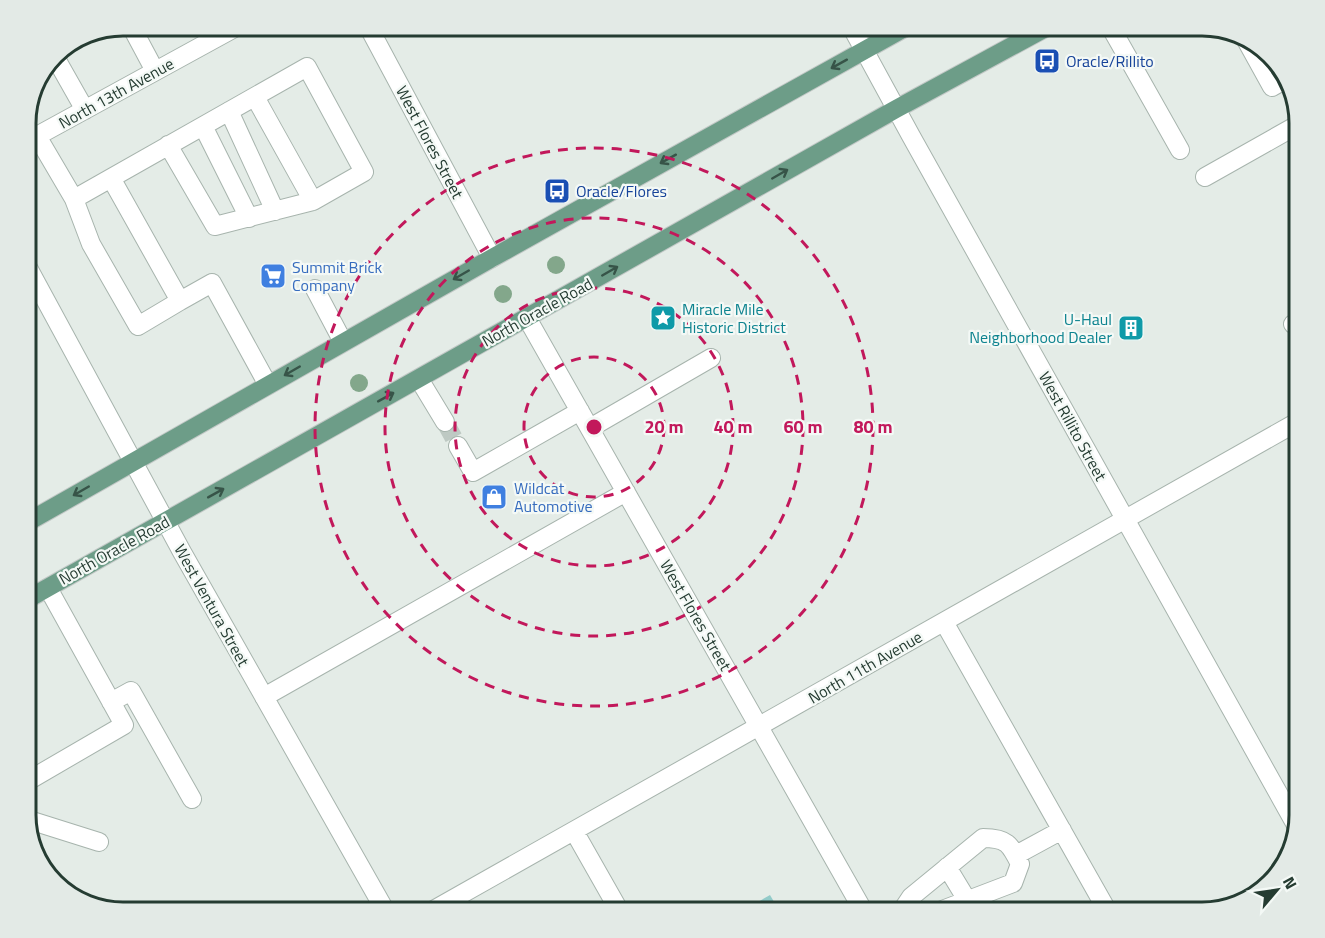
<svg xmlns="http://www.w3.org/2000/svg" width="1325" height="938" font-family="'Titillium Web',sans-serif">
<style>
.water{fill:#92cbc9}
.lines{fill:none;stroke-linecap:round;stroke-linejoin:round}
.minor-tunnel{stroke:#bec9c3;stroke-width:18;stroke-dasharray:18 9;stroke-linecap:butt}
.minor-casing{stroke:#a7b4ad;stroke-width:20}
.major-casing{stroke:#c2c8c6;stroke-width:20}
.minor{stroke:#fff;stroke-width:18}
.major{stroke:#6d9d88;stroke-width:18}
.tree{fill:#83a78b}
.oneway{stroke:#375448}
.ring{fill:none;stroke:#c2185b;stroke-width:3;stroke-dasharray:10 8}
.labels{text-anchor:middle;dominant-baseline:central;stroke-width:4.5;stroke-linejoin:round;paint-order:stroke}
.transit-label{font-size:16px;fill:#164399;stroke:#f4f9f6;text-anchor:start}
.street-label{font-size:16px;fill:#253c32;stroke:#f4f9f6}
.shop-label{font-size:16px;fill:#366cbe;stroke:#f4f9f6;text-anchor:start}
.culture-label{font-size:16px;fill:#0d838f;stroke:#f4f9f6;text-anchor:start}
.rim{fill:none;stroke:#253c32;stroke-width:3}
.centre{fill:#c2185b;stroke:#f4f9f6;stroke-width:3}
.ring-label{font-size:18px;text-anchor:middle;font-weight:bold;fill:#c2185b;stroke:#f4f9f6;stroke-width:4.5;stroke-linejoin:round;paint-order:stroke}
</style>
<rect width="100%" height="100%" fill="#e4ece7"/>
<path class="water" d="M770,895L780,912H753L749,907Z"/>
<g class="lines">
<path class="minor-tunnel" d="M445,422L458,446"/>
<g class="minor-casing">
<path id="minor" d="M131,26L155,71
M368,26L492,258
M851,26L911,136L1296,825
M1110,26L1180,150
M1246,40L1272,87L1288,78
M55,57L85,110
M255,97L313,201
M229,111L275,211
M203,126L249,218
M37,136L74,199L307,67L364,172L313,201L215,226L168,145
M26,142L238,26
M1205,177L1299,124
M111,178L180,301L212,283L268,385
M74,199L91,244L138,326L180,301
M26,264L182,552L386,912
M315,289L343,342
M527,318L864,912
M1293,324L1299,321
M419,379L445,422
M590,428L711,358
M458,446L473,472L580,411
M944,622L1108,912
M264,697L626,492
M111,702L131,691L192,799
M26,782L124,725L48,588
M26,819L99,842
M574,831L620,912
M1016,855L1062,830
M947,867L967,900
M430,912L1299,421
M901,912L911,897L983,838C1007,838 1010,844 1020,864L1013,883L937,912"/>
</g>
<g class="major-casing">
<path id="major" d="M26,523L492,258L908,26
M26,600L896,109L1049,26"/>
</g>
<use href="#minor" class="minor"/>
<use href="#major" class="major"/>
</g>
<g class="tree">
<circle cx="556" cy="265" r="9"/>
<circle cx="503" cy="294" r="9"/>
<circle cx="359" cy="383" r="9"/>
</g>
<defs><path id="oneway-shaft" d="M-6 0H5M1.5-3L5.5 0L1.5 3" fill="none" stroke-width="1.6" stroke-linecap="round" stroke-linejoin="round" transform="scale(1.5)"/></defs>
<g class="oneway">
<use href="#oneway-shaft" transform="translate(839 64) rotate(151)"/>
<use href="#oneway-shaft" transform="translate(668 159) rotate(151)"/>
<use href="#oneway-shaft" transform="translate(780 174) rotate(-30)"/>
<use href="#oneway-shaft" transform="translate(610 271) rotate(-30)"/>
<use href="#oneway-shaft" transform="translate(461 275) rotate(150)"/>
<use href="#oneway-shaft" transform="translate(292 371) rotate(150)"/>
<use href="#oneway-shaft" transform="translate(386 397) rotate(-29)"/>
<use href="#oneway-shaft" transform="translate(81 491) rotate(150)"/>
<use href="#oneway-shaft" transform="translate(216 493) rotate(-29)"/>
</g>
<g class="ring">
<circle cx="594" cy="427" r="70"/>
<circle cx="594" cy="427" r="139"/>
<circle cx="594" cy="427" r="209"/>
<circle cx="594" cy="427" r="279"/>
</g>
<defs>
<g id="bus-square" transform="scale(1.35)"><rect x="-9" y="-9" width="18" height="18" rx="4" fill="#1a4fb4" stroke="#f4f9f6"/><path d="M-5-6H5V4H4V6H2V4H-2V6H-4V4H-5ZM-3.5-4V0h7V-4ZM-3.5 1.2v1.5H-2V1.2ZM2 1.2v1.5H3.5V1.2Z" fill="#fff"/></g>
<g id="supermarket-square" transform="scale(1.35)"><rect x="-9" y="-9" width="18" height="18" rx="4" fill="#3f7fe0" stroke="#f4f9f6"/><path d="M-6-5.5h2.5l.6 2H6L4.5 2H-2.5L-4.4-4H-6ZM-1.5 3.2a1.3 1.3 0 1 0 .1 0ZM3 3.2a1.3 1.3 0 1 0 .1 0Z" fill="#fff"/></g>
<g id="sight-square" transform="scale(1.35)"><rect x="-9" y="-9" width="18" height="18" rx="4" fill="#0f9aa8" stroke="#f4f9f6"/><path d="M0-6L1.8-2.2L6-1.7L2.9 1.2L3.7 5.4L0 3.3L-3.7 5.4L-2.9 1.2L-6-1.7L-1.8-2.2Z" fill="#fff"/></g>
<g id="building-square" transform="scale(1.35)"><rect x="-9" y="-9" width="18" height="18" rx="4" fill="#0f9aa8" stroke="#f4f9f6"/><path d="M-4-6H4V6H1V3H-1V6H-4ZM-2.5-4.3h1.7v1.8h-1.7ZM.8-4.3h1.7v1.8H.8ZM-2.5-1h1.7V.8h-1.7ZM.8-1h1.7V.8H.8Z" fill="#fff"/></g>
<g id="shop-square" transform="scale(1.35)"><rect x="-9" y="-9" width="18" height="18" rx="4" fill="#3f7fe0" stroke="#f4f9f6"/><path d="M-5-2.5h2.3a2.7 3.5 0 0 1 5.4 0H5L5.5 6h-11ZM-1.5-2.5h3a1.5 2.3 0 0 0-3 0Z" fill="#fff"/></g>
</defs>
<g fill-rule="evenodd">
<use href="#bus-square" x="1047" y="61"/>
<use href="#bus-square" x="557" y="191"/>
<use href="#supermarket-square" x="273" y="276"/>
<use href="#sight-square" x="663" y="318"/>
<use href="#building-square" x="1131" y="328"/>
<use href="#shop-square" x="494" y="497"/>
</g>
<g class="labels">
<g class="transit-label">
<text x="1066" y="61">Oracle/Rillito</text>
<text x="576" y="191">Oracle/Flores</text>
</g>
<g class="street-label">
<text transform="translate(116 93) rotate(-29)">North 13th Avenue</text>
<text transform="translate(430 142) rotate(62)">West Flores Street</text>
<text transform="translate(537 312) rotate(-29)">North Oracle Road</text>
<text transform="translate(1073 426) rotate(61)">West Rillito Street</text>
<text transform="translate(114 550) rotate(-29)">North Oracle Road</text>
<text transform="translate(212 605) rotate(61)">West Ventura Street</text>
<text transform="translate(696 615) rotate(60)">West Flores Street</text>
<text transform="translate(865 667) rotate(-30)">North 11th Avenue</text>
</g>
<g class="shop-label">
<text x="292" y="267">Summit Brick<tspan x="292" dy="18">Company</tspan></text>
<text x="514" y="488">Wildcat<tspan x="514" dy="18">Automotive</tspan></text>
</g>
<g class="culture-label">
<text x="682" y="309">Miracle Mile<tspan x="682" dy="18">Historic District</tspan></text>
<text x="1112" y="319" text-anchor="end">U-Haul<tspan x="1112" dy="18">Neighborhood Dealer</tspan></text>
</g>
</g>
<path d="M0 0H1325V938H0ZM123 36H1202A87 87 0 0 1 1289 123V815A87 87 0 0 1 1202 902H123A87 87 0 0 1 36 815V123A87 87 0 0 1 123 36Z" fill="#e3eae6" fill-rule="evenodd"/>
<path class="rim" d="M123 36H1202A87 87 0 0 1 1289 123V815A87 87 0 0 1 1202 902H123A87 87 0 0 1 36 815V123A87 87 0 0 1 123 36Z"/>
<circle cx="594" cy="427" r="9" class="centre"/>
<g class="ring-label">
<text x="664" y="433">20 m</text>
<text x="733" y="433">40 m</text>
<text x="803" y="433">60 m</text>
<text x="873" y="433">80 m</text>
</g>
<g transform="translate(1277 890) rotate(61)" stroke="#f4f9f6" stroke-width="4.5" paint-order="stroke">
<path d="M0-4.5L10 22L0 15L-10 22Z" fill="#253c32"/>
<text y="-9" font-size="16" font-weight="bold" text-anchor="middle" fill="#253c32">N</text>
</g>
</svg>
